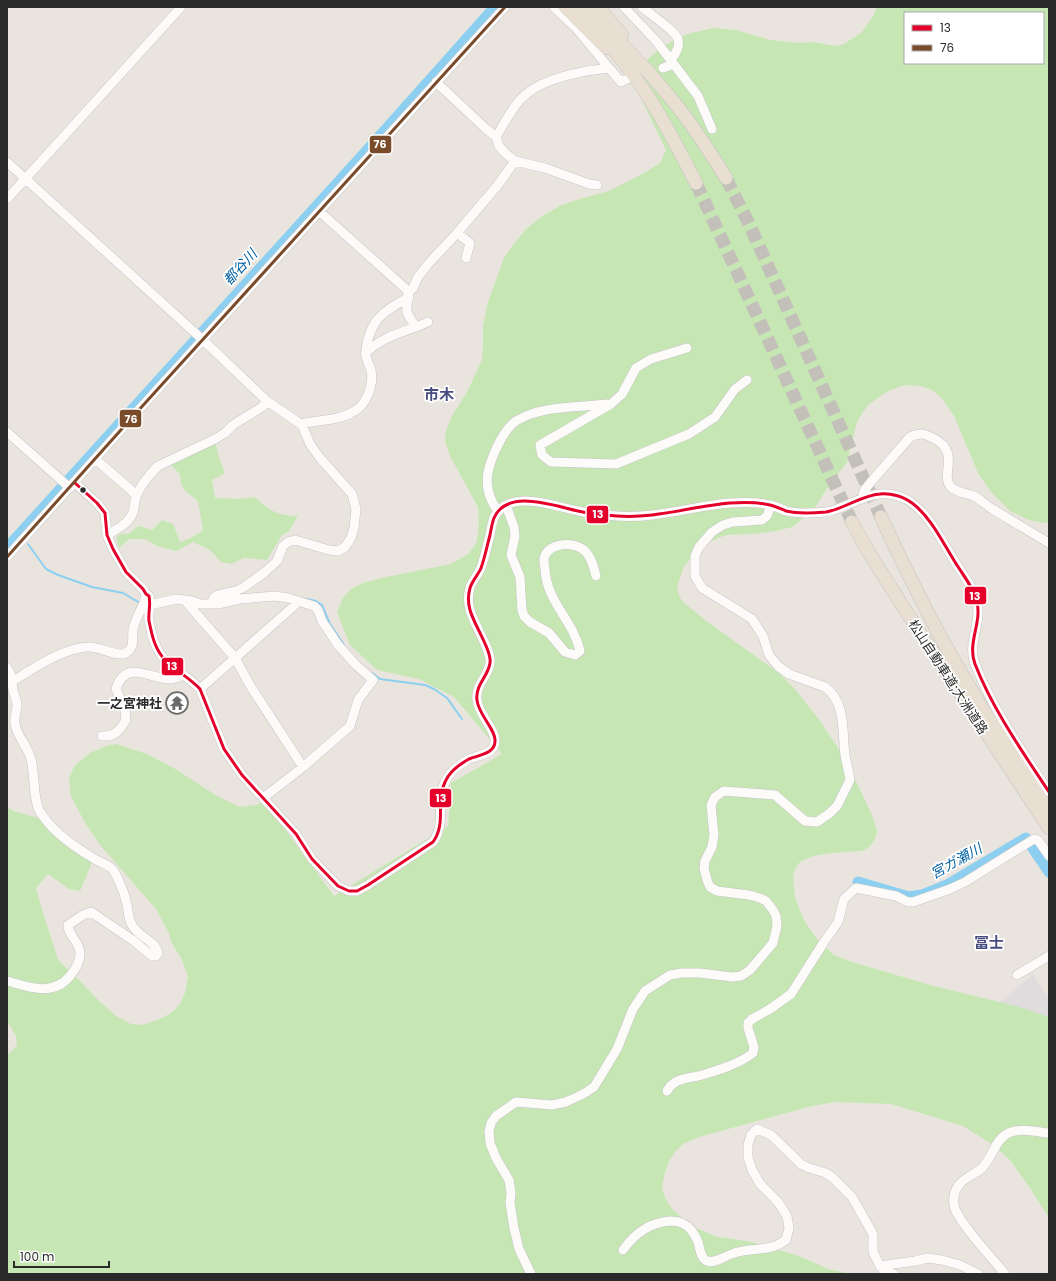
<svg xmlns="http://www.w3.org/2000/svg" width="1056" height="1281" font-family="Poppins,'Noto Sans JP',sans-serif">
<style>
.industrial{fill:#e0dcde}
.green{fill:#c6e7b4;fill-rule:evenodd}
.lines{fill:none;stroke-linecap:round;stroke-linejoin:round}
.stream{stroke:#8ccff0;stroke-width:2}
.river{stroke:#8ccff0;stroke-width:11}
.highway-tunnel{stroke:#c3c0ba;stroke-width:13;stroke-dasharray:13 6;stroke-linecap:butt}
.minor-casing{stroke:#c6c4c4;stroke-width:10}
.highway-casing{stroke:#c4c3c0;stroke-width:14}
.minor{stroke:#fcfbfa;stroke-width:9}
.highway{stroke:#e9ded2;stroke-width:13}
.bus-1-casing{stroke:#fff;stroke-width:6}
.bus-2-casing{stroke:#fff;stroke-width:6}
.bus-1{stroke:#e4002b;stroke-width:3}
.bus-2{stroke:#7a4b2a;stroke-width:3}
.bus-dot{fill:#2a2a2a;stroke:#fff;stroke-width:1.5}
.labels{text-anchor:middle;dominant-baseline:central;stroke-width:3.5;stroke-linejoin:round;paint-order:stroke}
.street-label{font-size:13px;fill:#2a2a2a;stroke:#fff}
.poi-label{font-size:13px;font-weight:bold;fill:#2a2a2a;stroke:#fff;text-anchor:end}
.water-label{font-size:14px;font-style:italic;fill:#0361a4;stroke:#fff}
.quarter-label{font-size:15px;font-weight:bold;fill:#464c7e;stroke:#fff}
.line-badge{stroke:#fff;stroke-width:1.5}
.badge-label{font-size:11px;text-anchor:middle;font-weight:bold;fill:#fff}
</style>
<rect width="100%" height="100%" fill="#e9e5de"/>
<path class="industrial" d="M1033,974L1049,999V1050L995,1006Z"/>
<path class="green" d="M877,7H1049V522L1044,523L1029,520L1010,511L992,493L979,475L954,416L941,397L930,389L920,386L905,385L888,391L869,404L863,412L857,422L847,462L826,490L812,512L792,527L776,531L752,534L726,535L706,543L684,566L677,587L679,595L682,601L705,620L780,674L795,689L820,721L838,748L854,777L872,815L877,831L875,839L869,847L862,851L832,853L813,856L800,862L796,867L793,876L795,898L804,920L816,938L834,955L852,962L934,986L1016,1006L1049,1017V1218L1030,1188L1010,1160L992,1144L963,1126L891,1104L835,1102L812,1106L699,1137L683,1144L675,1152L669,1161L665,1172L662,1187L665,1198L672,1209L680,1216L694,1227L717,1237L748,1241L799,1256L828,1269L852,1274H7V1056L17,1045L16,1036L7,1021V806L13,811L46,820L94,858L80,891L69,889L48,874L36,888L41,906L58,960L80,981L99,1001L116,1016L131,1024L142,1025L158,1020L171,1013L180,1004L185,993L188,977L182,960L170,940V935L156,909L100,845L84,821L71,796L69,778L75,765L90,753L106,746L116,744L147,754L177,770L217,796L240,807L256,805L264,801L334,896L448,826L451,783L502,754L454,697L419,679L377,670L350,645L337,612L343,598L351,589L363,583L386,577L451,564L468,554L476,544L478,534L479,520L478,507L450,456L445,441L446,431L452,416L467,392L482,360L483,346V326L488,302L504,258L513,245L526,229L542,216L560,206L576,200L609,191L644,173L660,163L666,150L639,94L641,80L647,60L660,48L676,39L691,33L713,28L736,30L771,40L799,43L814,42L835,46L844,44L862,32L874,15ZM905,13H1043V63H905Z
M215,439L219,458L225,473L212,480L215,498L240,499L255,497C269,511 279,516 298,516L289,531L282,535L267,560L244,558L231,564L221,562L210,550L193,542L176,551L157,546L145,539H129L119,548L116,538L120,534H128L139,526L152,530L162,520L173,524L180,542L191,538L203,530L198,501L185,491L181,484L180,474L167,461Z"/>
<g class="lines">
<path class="stream" d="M28,544L46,569L58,575L92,587L123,593L140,603
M307,599L316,601L322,605L330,624L344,645
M372,673L380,679L425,685L434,689L447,698L462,719"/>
<path class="river" d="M7,548L371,146L495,7
M858,882L909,897L922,895L949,884L1026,838L1049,872"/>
<path class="highway-tunnel" d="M726,178L750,226L881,517
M696,183L852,522"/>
<g class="minor-casing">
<path id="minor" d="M554,7L576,28L609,68
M624,7L657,42L698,96L712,129
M642,7C650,14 675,31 678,39C680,46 676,54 671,59
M663,68L674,64
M436,82L484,127L496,137L499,146L504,152L515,161L545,168L589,184L597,185
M496,137C504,124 510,111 520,100C539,78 582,71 609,68L621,82L627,79
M7,162L203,340L267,401L302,425L310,444L320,458L352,494L356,509L354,528L351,538L345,547L338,551L329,550L295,540L288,542L283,546L277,561L265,572L244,587L236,591L218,595L214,597L211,604
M7,199L181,7
M320,212L406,289C412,296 405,304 407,312C409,317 413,323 416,327
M457,233L470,243L466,258
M409,292L413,288L418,277L429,263L457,233L497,186L515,161
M687,348L651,359L636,368L622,394L611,404L540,445L542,455L551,462L616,464L689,434L715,417L735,389L747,380
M365,353C386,334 404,333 428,322
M302,425L305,423C321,420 339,420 353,412C367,405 374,384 371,370C369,364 365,358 366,352C366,342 371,328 377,320C385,310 397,304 409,297
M7,432L70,488
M95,459L130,489L136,496
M75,483L97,503L105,513L107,535L113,549L126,572L143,589L146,594L149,596C151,605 148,613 149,621C152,636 155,650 166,661C176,671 190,678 200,689L224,749L242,775L296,834L312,859L338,886L349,891H357L368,885L433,842C447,822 435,803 445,782C449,772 460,764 469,759C479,755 495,754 495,741C496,730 478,714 477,700C475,685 488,677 490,663C492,651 474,625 470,610C468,603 468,595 470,588C472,581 478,575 481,568C485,557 487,546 490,535C491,530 492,523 494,518C507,488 554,506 578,511C591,514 604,515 617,516C655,519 693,506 730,503C743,502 758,502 770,505C775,506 781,509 786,511C798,514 814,513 826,512C844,509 862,495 880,494C890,493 903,496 912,503C931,517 943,543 955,562C963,575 974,588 977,602C982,623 967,643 975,664C993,710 1022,751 1049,792
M862,499L864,491L870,483L910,437C920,433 923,433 933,438C962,452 939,475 951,487C957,493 967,493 974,496C981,500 987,506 994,510C1012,521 1031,532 1049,543
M506,505L514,527L515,536L511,555L520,577L522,610L524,616L530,622L549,633L565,652L575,655L580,651C574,621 546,602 545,568C544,565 544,561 544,558C548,542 575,541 585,551C592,558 594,568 596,576
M498,512C496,508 493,504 491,499C483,481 489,465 496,449C501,439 507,427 516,421C542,405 576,408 606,404
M107,535C117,529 129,524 133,512C135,507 134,502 136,497C140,486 150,474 158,466L215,439L225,433L233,425L262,407L267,401
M7,557L137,412L505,7
M186,600L187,603L235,658L251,687L303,767
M150,605L176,599L192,601L200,604H218L240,599L275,596L288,598L314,606L318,610L322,621L338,645L356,665L373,680L358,700L350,726L303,767L263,798
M7,668C14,678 11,679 13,690C14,695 17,700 17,705C17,711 14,717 15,723C16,736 28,746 31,759C35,773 33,798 39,810C50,830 73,846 93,858C99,862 108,864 113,870C117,875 125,895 126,901C129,909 127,917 132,925C138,937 155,940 158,953L156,956H152L134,941L91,912L83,915L68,925C68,936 80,942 80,953C80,961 75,970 70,976C53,997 29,987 7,981
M8,683C16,680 22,675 29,671C45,661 70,647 89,647C99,646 120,659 127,652C135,647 132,638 133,630C135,617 144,608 146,595
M200,689L295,605L297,601
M102,736C115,737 120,730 126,720L125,710L116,689C126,657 153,681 172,679C176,678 181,676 184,675
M1017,975L1049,956
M667,1091C675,1077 688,1079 702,1075C719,1070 739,1064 753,1053L754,1047L748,1028V1023L752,1019L770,1009L791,994L824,942L838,922L844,899L856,888L896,896L908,902H913L950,889L965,882L1034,839L1038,840L1049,856
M623,1250C635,1233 650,1222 671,1221C680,1221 687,1224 692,1231C694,1235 697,1238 698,1242C700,1248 700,1258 707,1261C714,1264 725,1256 732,1254C745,1248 761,1251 775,1246C778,1245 782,1242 786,1240L789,1228L787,1216L778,1202L760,1184L752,1170L748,1157V1145L751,1135L757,1129L771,1135L801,1164L809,1168L826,1173L833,1178L852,1197L873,1234V1252L880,1266L886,1272L894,1274
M880,1266L915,1261L928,1258L942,1260L960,1265L978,1274
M531,1274L519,1249L514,1228L510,1203L511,1193L509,1180L496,1158L490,1143L489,1131L491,1123L496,1116L516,1102L552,1105L566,1102L583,1094L594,1087L617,1049L633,1009L645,991L670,975L682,973H700L732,977L741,976L750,970L773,943L777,926L776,916L773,910L766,901L760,898L749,895L717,891L710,887L707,880L704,868L705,861L712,847L714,835L711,805L715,797L724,791L775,795L805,821L817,822L830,813L837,806L850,780C849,771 846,763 845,755C842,731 846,702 825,687L789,674L778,666L769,655L763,636L752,619L702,588L695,576V556L699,547L712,532L723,525L733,522L762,520L767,516L771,505
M1005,1274C993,1259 958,1222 954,1206C953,1198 954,1192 958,1186C964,1177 975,1175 982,1168C992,1158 995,1140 1007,1134C1018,1127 1037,1132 1049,1133"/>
</g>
<g class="highway-casing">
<path id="highway" d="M565,7L606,48
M581,7C613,34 643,64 669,96C690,121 709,150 726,178
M598,7L622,35
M603,38C643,80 670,132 696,183
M881,517C903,564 926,612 952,657C982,710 1015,761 1049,811
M852,522L869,553L904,608L1049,828"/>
</g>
<use href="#minor" class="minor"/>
<use href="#highway" class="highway"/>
<g class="bus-1-casing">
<path id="bus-1" d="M75,483L97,503L105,513L107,535L113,549L126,572L143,589L146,594L149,596C151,605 148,613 149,621C152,636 155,650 166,661C176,671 190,678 200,689L224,749L242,775L296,834L312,859L338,886L349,891H357L368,885L433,842C447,822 435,803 445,782C449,772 460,764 469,759C479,755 495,754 495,741C496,730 478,714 477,700C475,685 488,677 490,663C492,651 474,625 470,610C468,603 468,595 470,588C472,581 478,575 481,568C485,557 487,546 490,535C491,530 492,523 494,518C507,488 554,506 578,511C591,514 604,515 617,516C655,519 693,506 730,503C743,502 758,502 770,505C775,506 781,509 786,511C798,514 814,513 826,512C844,509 862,495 880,494C890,493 903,496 912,503C931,517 943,543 955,562C963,575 974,588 977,602C982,623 967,643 975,664C993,710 1022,751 1049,792"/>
</g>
<g class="bus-2-casing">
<path id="bus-2" d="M7,557L137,412L505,7"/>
</g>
<use href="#bus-1" class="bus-1"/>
<use href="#bus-2" class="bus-2"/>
</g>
<defs>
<g id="temple-ring" transform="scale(1.15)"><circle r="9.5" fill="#fff" stroke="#6d6b69" stroke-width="1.5"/><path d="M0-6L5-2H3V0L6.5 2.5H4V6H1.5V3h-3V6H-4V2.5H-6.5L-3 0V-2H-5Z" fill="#6d6b69"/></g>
</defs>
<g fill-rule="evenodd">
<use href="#temple-ring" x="177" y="703"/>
</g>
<circle class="bus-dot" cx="83" cy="490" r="3.5"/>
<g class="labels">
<g class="street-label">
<text transform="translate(948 677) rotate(57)">松山自動車道;大洲道路</text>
</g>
<g class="poi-label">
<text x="162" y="703">一之宮神社</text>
</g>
<g class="water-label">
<text transform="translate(240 267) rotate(-48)">都谷川</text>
<text transform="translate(956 861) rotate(-29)">宮ガ瀬川</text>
</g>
<g class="quarter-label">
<text x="439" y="394">市木</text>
<text x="989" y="942">冨士</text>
</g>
</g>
<g class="line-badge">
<rect x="369" y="135" width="23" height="19" rx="4" fill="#7a4b2a"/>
<rect x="119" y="409" width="23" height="19" rx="4" fill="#7a4b2a"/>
<rect x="586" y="505" width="23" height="19" rx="4" fill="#e4002b"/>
<rect x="964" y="586" width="23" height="19" rx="4" fill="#e4002b"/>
<rect x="161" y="657" width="23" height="19" rx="4" fill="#e4002b"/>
<rect x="429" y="788" width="23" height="20" rx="4" fill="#e4002b"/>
</g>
<g class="badge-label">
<text x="380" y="148">76</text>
<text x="131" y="423">76</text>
<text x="598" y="518">13</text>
<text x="975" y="600">13</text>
<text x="172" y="670">13</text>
<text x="441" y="802">13</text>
</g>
<rect width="1056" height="1281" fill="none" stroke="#2a2a2a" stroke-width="16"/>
<rect x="904" y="12" width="140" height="52" fill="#ffffff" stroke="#aaaaaa"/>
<rect x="912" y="25" width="20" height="6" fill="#e4002b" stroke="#aaaaaa"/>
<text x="940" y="32" font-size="12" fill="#2a2a2a">13</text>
<rect x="912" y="45" width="20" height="6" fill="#7a4b2a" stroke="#aaaaaa"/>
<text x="940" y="52" font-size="12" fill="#2a2a2a">76</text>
<path d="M14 1261v6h95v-6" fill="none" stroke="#2a2a2a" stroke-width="2"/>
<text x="20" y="1261" font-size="12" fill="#2a2a2a" stroke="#ffffff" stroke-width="3" paint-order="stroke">100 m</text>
</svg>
